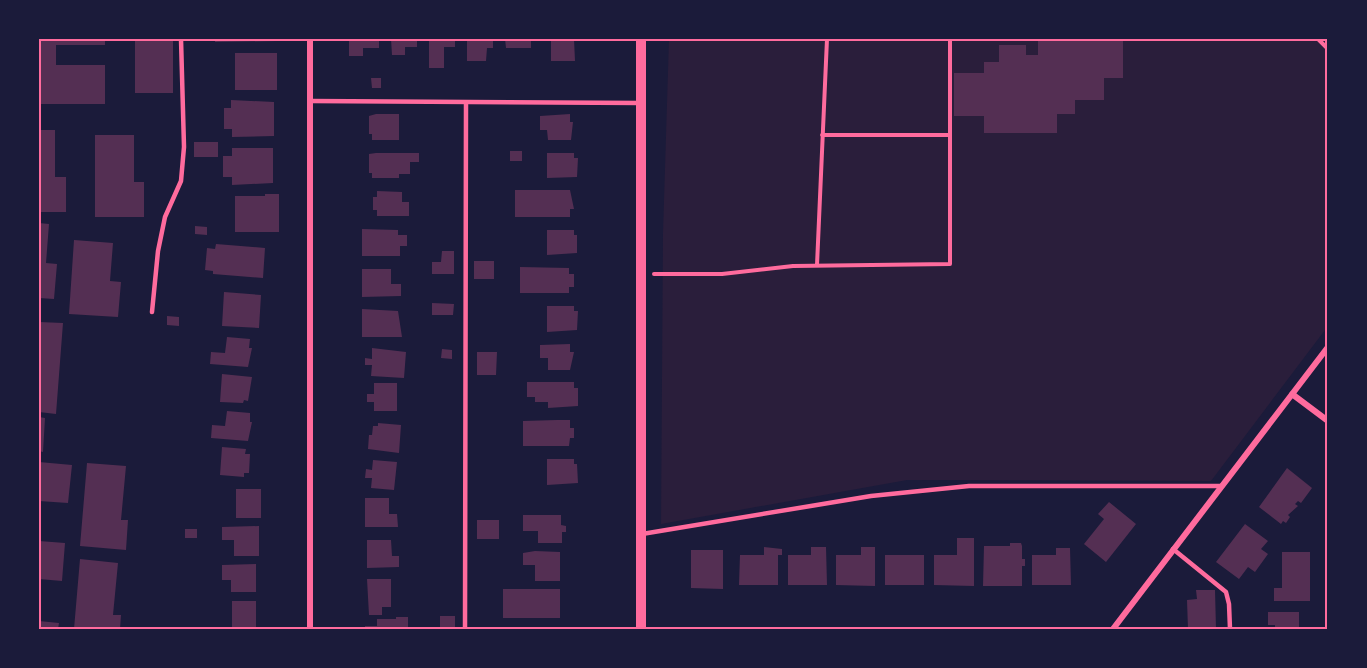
<svg xmlns="http://www.w3.org/2000/svg" width="1367" height="668" font-family="Raleway,sans-serif">
<style>
.green{fill:#2a1e3b}
.building{fill:#542f53}
.lines{fill:none;stroke-linecap:round;stroke-linejoin:round}
.path{stroke:#ff6b9d;stroke-width:4}
.service{stroke:#ff6b9d;stroke-width:4.5}
.minor{stroke:#ff6b9d;stroke-width:6}
.tertiary{stroke:#ff6b9d;stroke-width:10}
.neatline{fill:none;stroke:#ff6b9d;stroke-width:2}
</style>
<rect width="100%" height="100%" fill="#1b1b3a"/>
<path class="green" d="M669,39H1328V326L1211,481L907,480L661,524L663,233Z"/>
<path class="building" d="M39,39H105V45H56V65H105V104H39Z
M135,39H173V93H135Z
M215,39H278V41L215,42Z
M349,39H379V48H363V56H349Z
M391,39H417V47H405V55H392Z
M429,39H455V47H444V68H429Z
M467,39H493V48H487L486,61H467Z
M505,39H531V48H506Z
M551,39H574L575,61H551Z
M1038,39H1123V78H1104V100H1075V114H1057V133H984V116H954V73H984V62H999V45H1026V55H1038Z
M235,53H277V90H235Z
M371,78H381V88H372Z
M231,100L274,102V136L232,137V129H224V108H231Z
M376,114H399V140H372V134H369V116Z
M570,114V122H573L571,140H548L547,130H540V116Z
M39,130H55V177H66V212H39Z
M95,135H134V182H144V217H95Z
M194,142H218V157H194Z
M232,148H273V183L232,185V177H223V156H232Z
M510,151H522V161H510Z
M376,153H419V162H410V174H399V178H372V173H369V154Z
M547,153H574V158H578L577,177L547,178Z
M515,190H570L574,209H570V217H515Z
M377,191L402,192V202H409V216H377V210H373V197H377Z
M265,194H279V232H235V196H265Z
M39,223L49,224L46,263L57,264L54,299L39,298Z
M195,226L207,227V235L195,234Z
M362,229L398,230V235H407V246H400V256H362Z
M547,230H574V235H577V253L547,255Z
M74,240L113,243L110,281L121,282L118,317L69,314Z
M216,244L265,248L263,278L213,274V271L205,270L207,248L215,249Z
M442,251H454V274H432V262H441Z
M474,261H494V279H474Z
M520,267L569,268V274H574V287H569V293H520Z
M362,269H391V284H401V296L362,297Z
M224,292L261,295L259,328L222,326Z
M432,303L454,304L453,315H432Z
M547,306H574V311H578L577,330L547,332Z
M362,309L398,311L402,337H362Z
M167,316L179,317V326L167,325Z
M39,322L63,323L56,414L39,412Z
M227,337L250,339L249,348H252L248,367L210,364L211,352L225,353Z
M570,344V352H574L570,370H548V358H540V345Z
M372,348L406,352L404,378L371,376L372,365H365V358L372,359Z
M442,349L452,350V359L441,358Z
M477,352H497L496,375H477Z
M222,374L252,377L248,401L244,400L243,403L220,402Z
M527,382H574V388H578V406L548,408V402H535V397H527Z
M374,383H397V411H374V402H367V394H374Z
M227,411L250,413V422H252L248,441L211,438L212,425L225,426Z
M39,417L45,418L43,452L39,451Z
M557,420H570V428H574V438H570L569,446H523V421Z
M378,423L401,425L399,453L368,449L369,435H372L373,426H378Z
M222,447L246,449L245,454H250L249,473H244V477L220,475Z
M547,459H574V464H577L578,483L547,485Z
M373,460L397,462L394,490L371,488L372,478H365L366,469L372,470Z
M39,462L72,465L68,503L39,501Z
M87,463L126,466L121,520H128L126,550L80,546Z
M1287,468L1312,488L1301,503L1298,501L1295,504L1298,506L1288,515L1290,517L1286,523L1283,521L1281,524L1259,507Z
M236,489H261V518H236Z
M365,498H389V514H397L398,527H365Z
M1109,502L1136,524L1106,562L1084,544L1104,519L1098,514Z
M523,515H561V525L566,526V532H562V543H538V531H523Z
M477,520H499V539H477Z
M1245,524L1268,541L1261,549L1268,554L1255,572L1248,567L1239,579L1216,562Z
M259,526V556H234V540H222V527Z
M185,529H197V538H185Z
M957,538H974V586L934,585V555H957Z
M367,540H391L392,556H399V567L367,568Z
M39,541L65,543L62,581L39,579Z
M1010,543H1021L1022,546V559H1025V566H1022V586H983L984,546H1010Z
M764,547L782,549V555H778V585H739L740,555H764Z
M811,547H826L827,585H788V555H811Z
M861,547H875V586L836,585V555H861Z
M1056,548H1070L1071,585H1032V555H1056Z
M691,550H723V589L691,588Z
M535,551L560,552V581H535V565H523V553Z
M1282,552H1310V601H1274V588H1282Z
M885,555H924V585H885Z
M80,559L118,563L113,615H121L120,629H74Z
M256,564V592H231V580H222V565Z
M367,579H391V607H382V615H369Z
M503,589H560V618H503Z
M1196,590H1215L1216,629H1188L1187,600L1197,599Z
M232,601H256V629H232Z
M1268,612H1299V629H1275V625H1268Z
M440,616H455V629H440Z
M396,617H408V629H365V626H377V619H396Z
M39,621L59,623L58,629H39Z"/>
<g class="lines">
<path class="path" d="M1318,39L1328,49
M822,135H949
M817,265L827,39
M654,274H722L793,266L950,264V39"/>
<path class="service" d="M310,101L641,103
M152,312L158,251L165,217L181,181L184,147L181,39
M642,534L871,496L969,486H1221
M1173,549L1226,592L1229,604L1230,629
M465,629L466,103"/>
<path class="minor" d="M1292,394L1328,421
M310,629V39
M1113,629L1328,347"/>
<path class="tertiary" d="M641,39V629"/>
</g>
<rect width="1367" height="668" fill="none" stroke="#1b1b3a" stroke-width="81"/>
<rect x="40" y="40" width="1286" height="588" class="neatline"/>
</svg>
